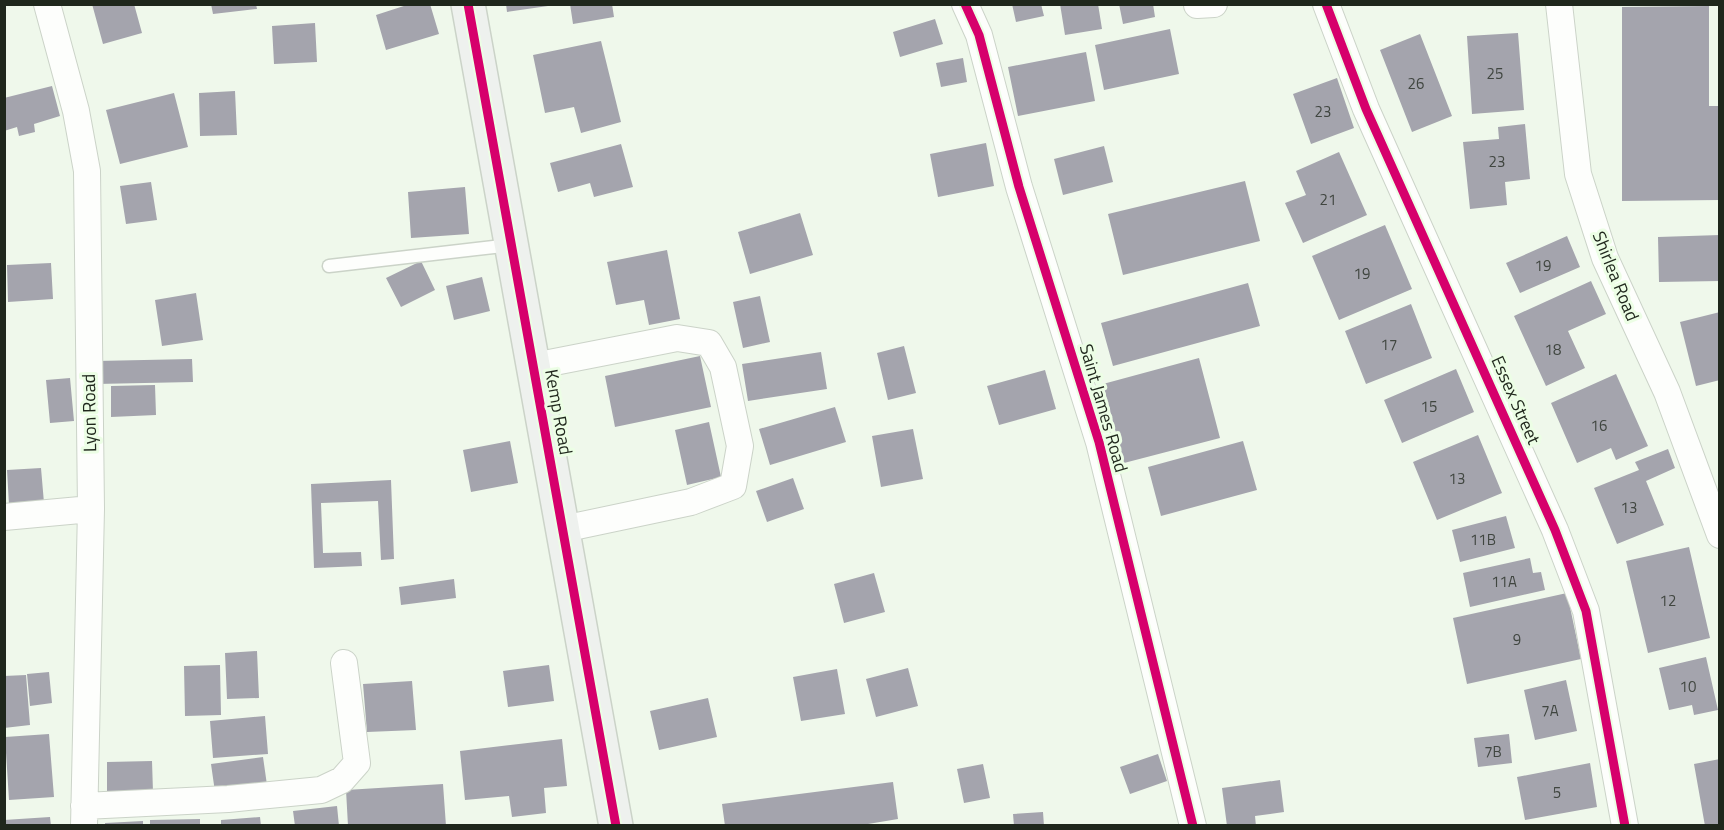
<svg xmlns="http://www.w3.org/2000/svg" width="1724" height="830" font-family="'Titillium Web',sans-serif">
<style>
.building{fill:#a4a4ad}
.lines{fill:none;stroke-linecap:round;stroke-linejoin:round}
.lane-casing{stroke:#cbd3c8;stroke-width:15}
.street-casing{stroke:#cbd3c8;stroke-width:28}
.secondary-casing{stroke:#cbd3c8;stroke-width:36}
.lane{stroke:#fdfefc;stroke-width:12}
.street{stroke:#fdfefc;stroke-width:26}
.secondary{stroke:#eef1ee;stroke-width:33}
.cycleway-casing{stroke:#ecfee5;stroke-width:13}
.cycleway{stroke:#d6006c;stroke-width:9}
.labels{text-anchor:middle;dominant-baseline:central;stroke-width:6;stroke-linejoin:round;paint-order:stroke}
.number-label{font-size:15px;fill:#404640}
.street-label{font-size:18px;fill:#1f271c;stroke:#ecfee5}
</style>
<rect width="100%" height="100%" fill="#eff8eb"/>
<path class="building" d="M92,4H134L142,33L103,44Z
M211,4H256L257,9L213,14Z
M410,4H430L439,34L386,50L376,15Z
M506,4H548V6L507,12Z
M570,4H612L614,17L573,24Z
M1012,4H1041L1044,16L1016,22Z
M1060,4H1098L1102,29L1065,35Z
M1119,4H1153L1155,17L1123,24Z
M1709,6V106H1720V200L1622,201V7Z
M935,19L943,44L900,57L893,32Z
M315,23L317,62L274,64L272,26Z
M1170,29L1179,74L1104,90L1095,45Z
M1518,33L1524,110L1472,114L1467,36Z
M1420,34L1452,116L1412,132L1380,50Z
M601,41L621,122L581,133L574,107L545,113L533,55Z
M1086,52L1095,101L1018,116L1008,67Z
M963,58L967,82L941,87L936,63Z
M1337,78L1354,128L1311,144L1293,94Z
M52,86L60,116L34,124L35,132L19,136L17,127L4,131V98Z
M235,91L237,135L200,136L199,93Z
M174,93L188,147L120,164L106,110Z
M1525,124L1530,179L1505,182L1507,205L1470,209L1463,142L1499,139L1498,127Z
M986,143L994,186L938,197L930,154Z
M621,144L633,187L594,197L590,183L558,192L550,163Z
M1104,146L1113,182L1063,195L1054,159Z
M1339,152L1367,215L1303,243L1285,203L1306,195L1296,171Z
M1245,181L1260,241L1123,275L1108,214Z
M151,182L157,220L126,224L120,186Z
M465,187L469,234L411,238L408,192Z
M800,213L813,255L750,274L738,232Z
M1385,225L1412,289L1339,320L1312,256Z
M1720,235V281L1659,282L1658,237Z
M1567,236L1580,267L1520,293L1506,263Z
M667,250L680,319L649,325L644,300L616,305L607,262Z
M421,261L435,290L401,307L386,278Z
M51,263L53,299L8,302L7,265Z
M482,277L490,311L454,320L446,286Z
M1591,281L1606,314L1568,331L1585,368L1546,386L1514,316Z
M1248,283L1260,326L1113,366L1101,323Z
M196,293L203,340L162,346L155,300Z
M760,296L770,342L743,348L733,302Z
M1411,304L1432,358L1366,384L1345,331Z
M1720,312V380L1696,386L1680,322Z
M904,346L916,393L888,400L877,353Z
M821,352L827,389L748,401L742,364Z
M700,356L711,407L615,427L605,376Z
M1199,358L1220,438L1124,463L1103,384Z
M192,359L193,382L96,384V361Z
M1456,369L1474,412L1402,443L1384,400Z
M1045,370L1056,409L999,425L987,386Z
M1616,374L1648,446L1616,460L1611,448L1577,463L1551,403Z
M70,378L74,421L50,423L46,380Z
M155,385L156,415L111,417V386Z
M835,407L846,442L770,465L759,429Z
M709,422L721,477L687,485L675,430Z
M913,429L923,479L881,487L872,436Z
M1478,435L1502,493L1437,520L1413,462Z
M510,441L518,483L471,492L463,450Z
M1243,441L1257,490L1161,516L1148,467Z
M1668,449L1675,468L1646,481L1664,525L1617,544L1594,488L1639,470L1635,462Z
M41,468L44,503L9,505L7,470Z
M793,478L804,509L767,522L756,491Z
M391,480L394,559L381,560L378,501L321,503L323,553L361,552L362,566L314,568L311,484Z
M1506,516L1515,548L1460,562L1452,530Z
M1689,547L1710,638L1648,653L1626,561Z
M1530,558L1533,573L1541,572L1545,590L1470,607L1463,573Z
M874,573L885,612L844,623L834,584Z
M454,579L456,598L401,605L399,587Z
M1567,593L1581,659L1467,684L1453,618Z
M257,651L259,698L227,699L225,653Z
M1706,657L1718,710L1694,715L1692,705L1669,710L1659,668Z
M220,665L221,715L185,716L184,666Z
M549,665L554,701L508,707L503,671Z
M908,668L918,706L876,717L866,679Z
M837,669L845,714L801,721L793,677Z
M49,672L52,703L30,706L27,674Z
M26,675L30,725L4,728V676Z
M1566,680L1577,731L1535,740L1524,690Z
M412,681L416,730L367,732L363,684Z
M708,698L717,737L659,750L650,711Z
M265,716L268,754L213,758L210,721Z
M49,734L54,797L9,800L5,737Z
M1509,734L1512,763L1478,767L1474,738Z
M562,739L567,786L544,788L546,813L512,817L509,796L465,800L460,751Z
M1158,754L1167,781L1130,794L1120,767Z
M263,757L267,785L215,792L211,764Z
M1720,759V826H1705L1694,764Z
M152,761L153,792L107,793V762Z
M1590,763L1597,807L1525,820L1517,777Z
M983,764L990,798L964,803L957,769Z
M1280,780L1284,812L1255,816L1256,826H1227L1222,788Z
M893,782L898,819L856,826H725L722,804Z
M443,784L446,826H348L346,790Z
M337,806L339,826H295L293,811Z
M1043,812L1044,826H1014L1013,814Z
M50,817L51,826H4V820Z
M260,817L261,826H221V820Z
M200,819V826H150V820Z
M143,821V826H105V823Z"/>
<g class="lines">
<g class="lane-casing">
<path id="lane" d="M329,266L511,245"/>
</g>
<g class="street-casing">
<path id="street" d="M47,4L76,111L87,171L91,509L84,826
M965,4L979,35L1019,187L1099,442L1193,826
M1326,4L1366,109L1555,530L1586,611L1625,826
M1559,4L1578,174L1605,258L1667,392L1720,535
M1197,5L1214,4
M534,366L677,338L709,343L723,367L740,446L733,486L691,502L563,529
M4,517L91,509
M84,806L228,799L321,790L342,780L357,763L344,663"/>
</g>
<g class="secondary-casing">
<path id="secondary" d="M468,4L616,826"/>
</g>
<use href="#lane" class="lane"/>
<use href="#street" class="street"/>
<use href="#secondary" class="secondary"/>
<g class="cycleway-casing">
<path id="cycleway" d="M468,4L616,826
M965,4L979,35L1019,187L1099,442L1193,826
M1326,4L1366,109L1555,530L1586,611L1625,826"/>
</g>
<use href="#cycleway" class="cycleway"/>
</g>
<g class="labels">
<g class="number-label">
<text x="1495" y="73">25</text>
<text x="1416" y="83">26</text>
<text x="1323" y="111">23</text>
<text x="1497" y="161">23</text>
<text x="1328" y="199">21</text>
<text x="1543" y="265">19</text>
<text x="1362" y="273">19</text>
<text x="1389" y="344">17</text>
<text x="1553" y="349">18</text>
<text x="1429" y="406">15</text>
<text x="1599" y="425">16</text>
<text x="1457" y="478">13</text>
<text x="1629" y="507">13</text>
<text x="1483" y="539">11B</text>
<text x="1504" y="581">11A</text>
<text x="1668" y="600">12</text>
<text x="1517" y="639">9</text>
<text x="1688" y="686">10</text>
<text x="1550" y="710">7A</text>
<text x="1493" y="751">7B</text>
<text x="1557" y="792">5</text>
</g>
<g class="street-label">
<text transform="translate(1616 276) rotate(68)">Shirlea Road</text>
<text transform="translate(1516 400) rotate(66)">Essex Street</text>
<text transform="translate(1104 408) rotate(74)">Saint James Road</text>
<text transform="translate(559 412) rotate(80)">Kemp Road</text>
<text transform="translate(89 413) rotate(-91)">Lyon Road</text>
</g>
</g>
<rect width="1724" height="830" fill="none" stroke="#1f271c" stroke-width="12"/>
</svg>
